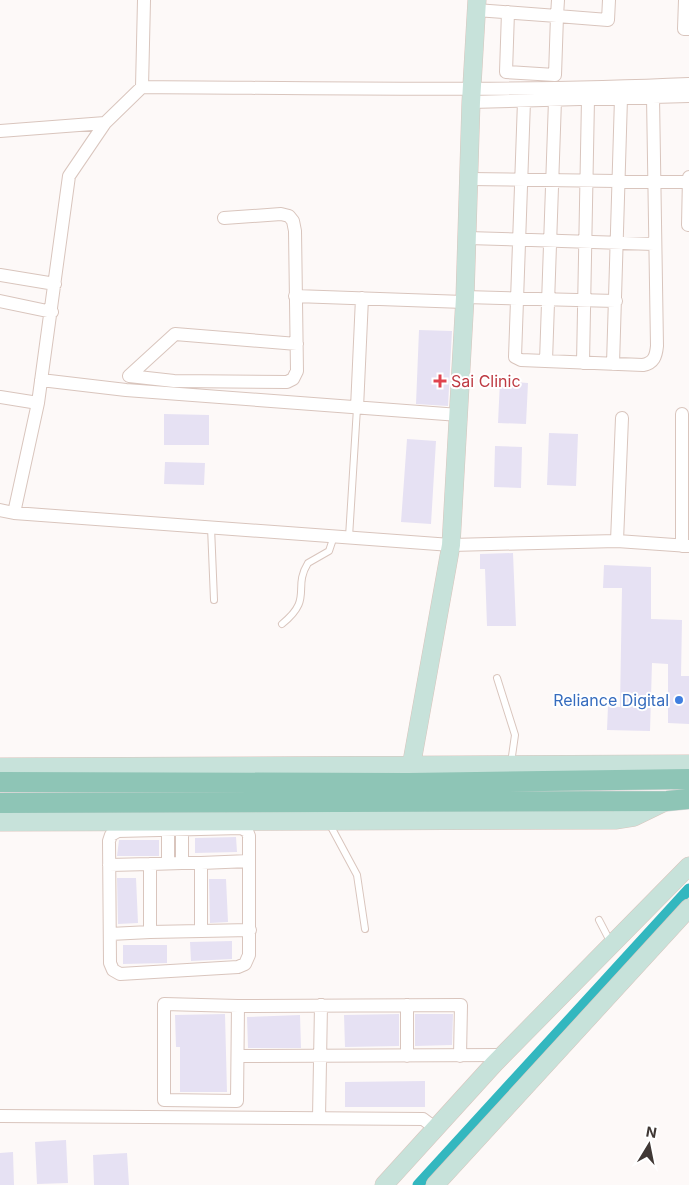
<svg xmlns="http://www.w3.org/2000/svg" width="689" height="1185" font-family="Inter,sans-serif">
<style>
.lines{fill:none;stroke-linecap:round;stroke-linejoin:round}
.canal{stroke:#33b7bf;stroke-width:11}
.building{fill:#e6e1f3}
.lane-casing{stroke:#d9c5bd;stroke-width:8}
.street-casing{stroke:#d9c5bd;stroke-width:14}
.secondary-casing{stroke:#d9c5bd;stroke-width:19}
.primary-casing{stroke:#d9d7d7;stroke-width:21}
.lane{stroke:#fff;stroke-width:6}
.street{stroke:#fff;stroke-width:12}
.secondary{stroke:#c7e2da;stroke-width:18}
.primary{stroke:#8ec5b6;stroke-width:20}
.health-dot{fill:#e0444e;stroke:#fff;stroke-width:2}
.shop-dot{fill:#3f7fe0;stroke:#fff;stroke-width:2}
.labels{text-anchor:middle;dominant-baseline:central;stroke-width:4;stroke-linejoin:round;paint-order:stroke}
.health-label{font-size:16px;fill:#be3a42;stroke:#fff;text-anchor:start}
.shop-label{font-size:16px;fill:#366cbe;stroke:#fff;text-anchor:end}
</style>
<rect width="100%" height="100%" fill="#fdf9f8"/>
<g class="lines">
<path class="canal" d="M418,1185L689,889"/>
</g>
<path class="building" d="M419,330L452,331L448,406L416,404Z
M500,381L528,383L526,424L498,423Z
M164,414L209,415V445H164Z
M549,433L578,434L576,486L547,485Z
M407,439L436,441L431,524L401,522Z
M495,446L522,447L521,488L494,487Z
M165,462L205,463L204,485L164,484Z
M513,553L516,626H487L485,569H480V554Z
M604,565L651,567V619L682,620L681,676H689V724L668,723V664L652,663L650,731L607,730L608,706L620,707L622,588H603Z
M236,837L237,852L195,853V838Z
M119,840H159V856H117Z
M117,878H136L138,923L118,924Z
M209,879H226L228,922L210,923Z
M232,941V959L191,961L190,942Z
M123,945H167V963L123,964Z
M225,1014L227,1092H180V1047H176L175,1015Z
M399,1014V1046L345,1047L344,1015Z
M415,1014H453L452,1045L415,1046Z
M300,1015L301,1048H248L247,1017Z
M425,1081V1107H345V1082Z
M66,1140L68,1183L37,1184L35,1142Z
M13,1152L14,1185H0V1153Z
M127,1153L129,1185H94L93,1155Z"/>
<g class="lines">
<g class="lane-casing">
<path id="lane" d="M211,527L214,600
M349,537L357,408
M282,624C314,598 292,589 308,563L329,551L334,536
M497,678L515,735L511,763
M329,823L357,875L365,929
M599,920L611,943"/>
</g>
<g class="street-casing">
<path id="street" d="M558,0L557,16L608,20L609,0
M685,0L684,29H689
M476,10L557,16L555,75L506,72L508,12
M689,84C507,92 324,88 142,87L105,123L69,176L38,403L14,513L451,545L617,541L689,546
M142,87L144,0
M524,101L515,357L521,360L643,365C654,363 656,356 657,346L653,97
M471,102L689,96
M0,131L105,123
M470,179L689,182
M224,218L281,214L289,216L293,221L295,231L297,371L293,379L287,382L174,381L129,376L175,334L297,344
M688,225L689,177
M468,238L654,244
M0,275L55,284
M295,296L464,302
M465,297L616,301
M0,301L52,312
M546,361L555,100
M583,363L588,99
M613,364L621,98
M41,380L126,390L459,415
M0,397L38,403
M357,408L362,298
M0,510L14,513
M617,541L622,418
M682,546V414
M241,828L247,831L249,836V955L245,964L238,967L120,974L113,970L110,963L109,841L111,835L118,831Z
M168,863V823
M182,863H201V931L150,932V864Z
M182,863V824
M201,863L249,861
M109,865L150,864
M201,931L250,930
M110,934L150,932
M238,1006L164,1004V1100L237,1101L238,1006L461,1005L460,1056
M238,1056L503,1055
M407,1056V1005
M0,1116L423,1119L435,1128
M319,1118L321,1005"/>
</g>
<g class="secondary-casing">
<path id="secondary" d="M0,767L689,764
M406,795L451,545L465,297L471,102L477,0
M0,822L615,820L634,817L667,801
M384,1185L494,1064L689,866
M435,1185L689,908"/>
</g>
<g class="primary-casing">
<path id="primary" d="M0,782L408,783L689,779
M0,803L667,801L689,799"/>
</g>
<use href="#lane" class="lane"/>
<use href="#street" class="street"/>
<use href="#secondary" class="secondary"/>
<use href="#primary" class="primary"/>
</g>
<path class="health-dot" d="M437.5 373.5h5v5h5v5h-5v5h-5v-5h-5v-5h5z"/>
<circle class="shop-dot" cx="679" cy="700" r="5"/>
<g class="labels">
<g class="health-label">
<text x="451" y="381">Sai Clinic</text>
</g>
<g class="shop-label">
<text x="669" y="700">Reliance Digital</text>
</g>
</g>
<g transform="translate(649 1145) rotate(10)" stroke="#ffffff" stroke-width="4" paint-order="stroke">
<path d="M0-4L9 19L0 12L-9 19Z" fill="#403835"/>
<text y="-8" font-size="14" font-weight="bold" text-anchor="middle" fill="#403835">N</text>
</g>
</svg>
